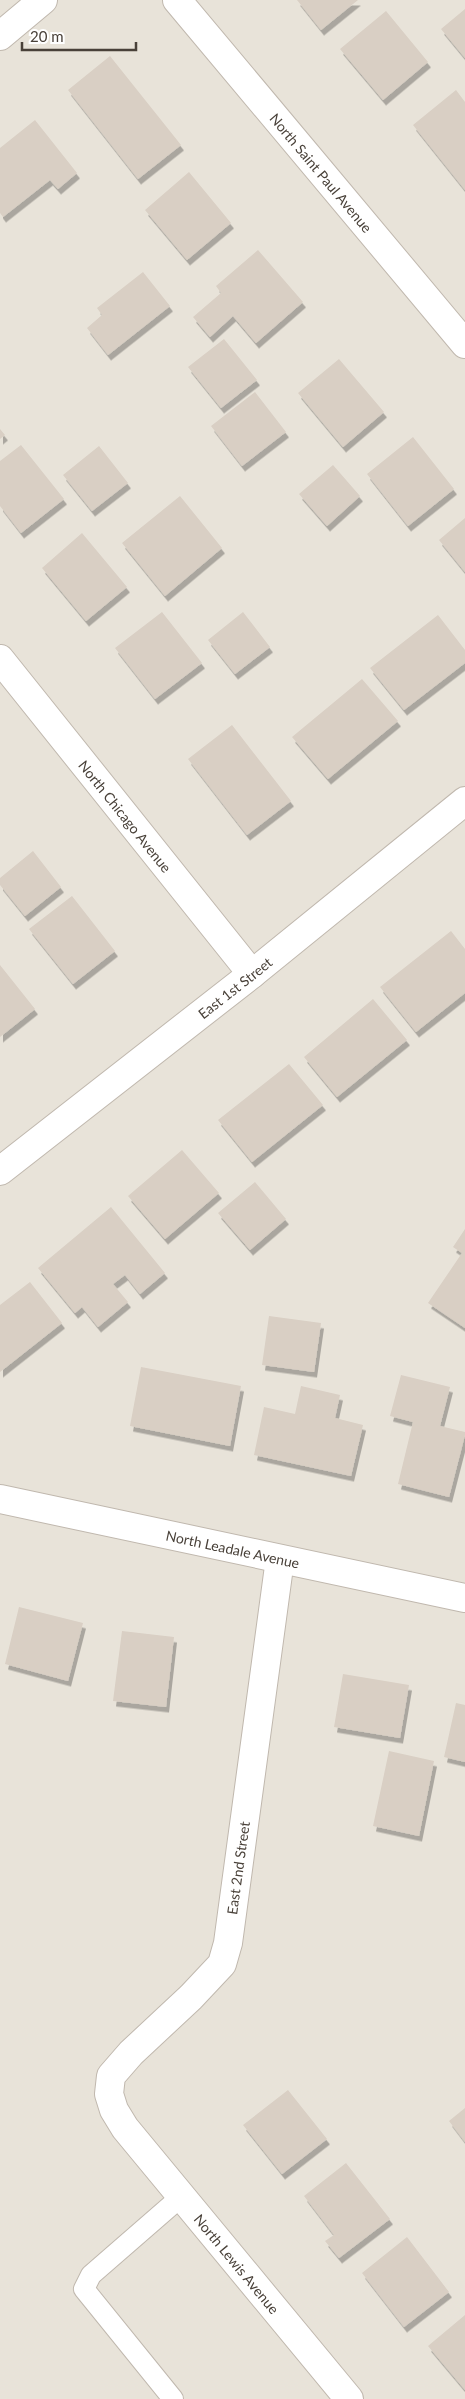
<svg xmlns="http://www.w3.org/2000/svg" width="465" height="2399" font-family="Lato,sans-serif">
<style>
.residential{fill:#e8e3d9}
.building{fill:#d9cfc4;filter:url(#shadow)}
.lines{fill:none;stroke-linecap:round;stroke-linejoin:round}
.service-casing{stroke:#c0b8ae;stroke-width:22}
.minor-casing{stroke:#c0b8ae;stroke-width:30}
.service{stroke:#fff;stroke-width:20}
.minor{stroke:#fff;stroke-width:28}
.labels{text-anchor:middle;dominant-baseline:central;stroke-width:4.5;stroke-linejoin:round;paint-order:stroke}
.street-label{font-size:14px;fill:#494139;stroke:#fff}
</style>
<defs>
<filter id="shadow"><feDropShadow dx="3" dy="5.5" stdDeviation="0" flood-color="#0004"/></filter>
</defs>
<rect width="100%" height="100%" fill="#f5f1eb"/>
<path class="residential" d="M0,0H465V2399H0Z"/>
<path class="building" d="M297,0H358L321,30Z
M465,9V58L441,29Z
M386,11L428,62L383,100L340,49Z
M110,56L181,145L138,179L68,90Z
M456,90L465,102V190L413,125Z
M35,120L77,173L58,189L50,180L3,217L0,213V148Z
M189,172L231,223L187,260L145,210Z
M258,250L303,302L256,343L233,316L210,337L193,317L221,293L216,286Z
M143,272L170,306L108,355L87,328L102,315L97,308Z
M224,339L257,380L221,408L188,367Z
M339,359L384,412L343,447L298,393Z
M255,392L286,432L242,466L211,426Z
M0,429L5,435L0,439Z
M413,437L454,489L408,526L367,474Z
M21,445L64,499L21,533L0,506V461Z
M99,446L128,483L92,511L63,475Z
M333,465L360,496L327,526L299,494Z
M180,496L222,548L165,596L122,543Z
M465,518V572L439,540Z
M82,533L127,587L86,621L42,568Z
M162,612L202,663L155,699L115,648Z
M243,612L270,647L235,674L208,640Z
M438,615L465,650V663L404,710L370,668Z
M362,679L398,721L328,779L292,737Z
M232,725L291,801L247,835L188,759Z
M33,851L61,887L25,916L0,885V878Z
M72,896L115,951L73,984L29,929Z
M451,931L465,949V993L416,1032L380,987Z
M0,965L35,1009L0,1037Z
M373,999L407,1040L337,1097L304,1057Z
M289,1064L323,1105L252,1162L218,1120Z
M182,1150L219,1193L165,1239L128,1196Z
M255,1182L286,1219L250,1250L218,1213Z
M111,1207L165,1273L140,1294L125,1275L113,1284L128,1302L98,1327L82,1307L75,1313L38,1268Z
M465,1229V1328L428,1303L462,1253L453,1247Z
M30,1282L62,1323L0,1372V1305Z
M269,1316L321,1323L314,1372L262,1365Z
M141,1367L241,1386L230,1446L130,1426Z
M401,1375L450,1387L440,1426L465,1432V1435L449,1497L398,1484L413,1422L390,1416Z
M301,1386L340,1395L335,1418L363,1425L351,1476L254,1455L264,1407L295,1414Z
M19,1607L83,1623L68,1681L5,1664Z
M122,1631L174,1637L166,1707L113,1701Z
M343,1674L409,1685L400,1738L334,1727Z
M456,1703L465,1705V1762L444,1757Z
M389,1751L434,1761L419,1836L373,1826Z
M288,2090L327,2139L282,2174L243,2125Z
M465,2108V2142L449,2121Z
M346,2163L390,2219L339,2258L325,2241L334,2235L304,2196Z
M407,2237L449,2292L404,2327L362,2273Z
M465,2315V2390L428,2346Z"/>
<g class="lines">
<g class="service-casing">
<path id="service" d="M173,2399L84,2289L91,2275L183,2195"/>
</g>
<g class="minor-casing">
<g id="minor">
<path id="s1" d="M177,0L465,344"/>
<path d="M0,36L43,0"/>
<path id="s2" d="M0,659L252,974"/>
<path id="s3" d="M0,1171L252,974L465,801"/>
<path id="s4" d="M0,1499L465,1598"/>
<path id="s5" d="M280,1559L228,1943L222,1964L191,1997L131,2053L111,2076L109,2094L114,2110L125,2128L349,2399"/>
</g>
</g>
<use href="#service" class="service"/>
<use href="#minor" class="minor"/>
</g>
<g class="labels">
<g class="street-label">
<text stroke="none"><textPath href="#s1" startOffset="225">North Saint Paul Avenue</textPath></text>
<text stroke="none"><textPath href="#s2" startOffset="201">North Chicago Avenue</textPath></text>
<text stroke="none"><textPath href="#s3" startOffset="298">East 1st Street</textPath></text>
<text stroke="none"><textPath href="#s4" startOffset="238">North Leadale Avenue</textPath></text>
<text transform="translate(238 1868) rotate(-82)">East 2nd Street</text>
<text stroke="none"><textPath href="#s5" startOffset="799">North Lewis Avenue</textPath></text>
</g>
</g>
<path d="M22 42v8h114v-8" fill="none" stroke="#494139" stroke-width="2.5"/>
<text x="30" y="42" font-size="15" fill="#494139" stroke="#ffffff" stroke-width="4" paint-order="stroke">20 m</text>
</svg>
